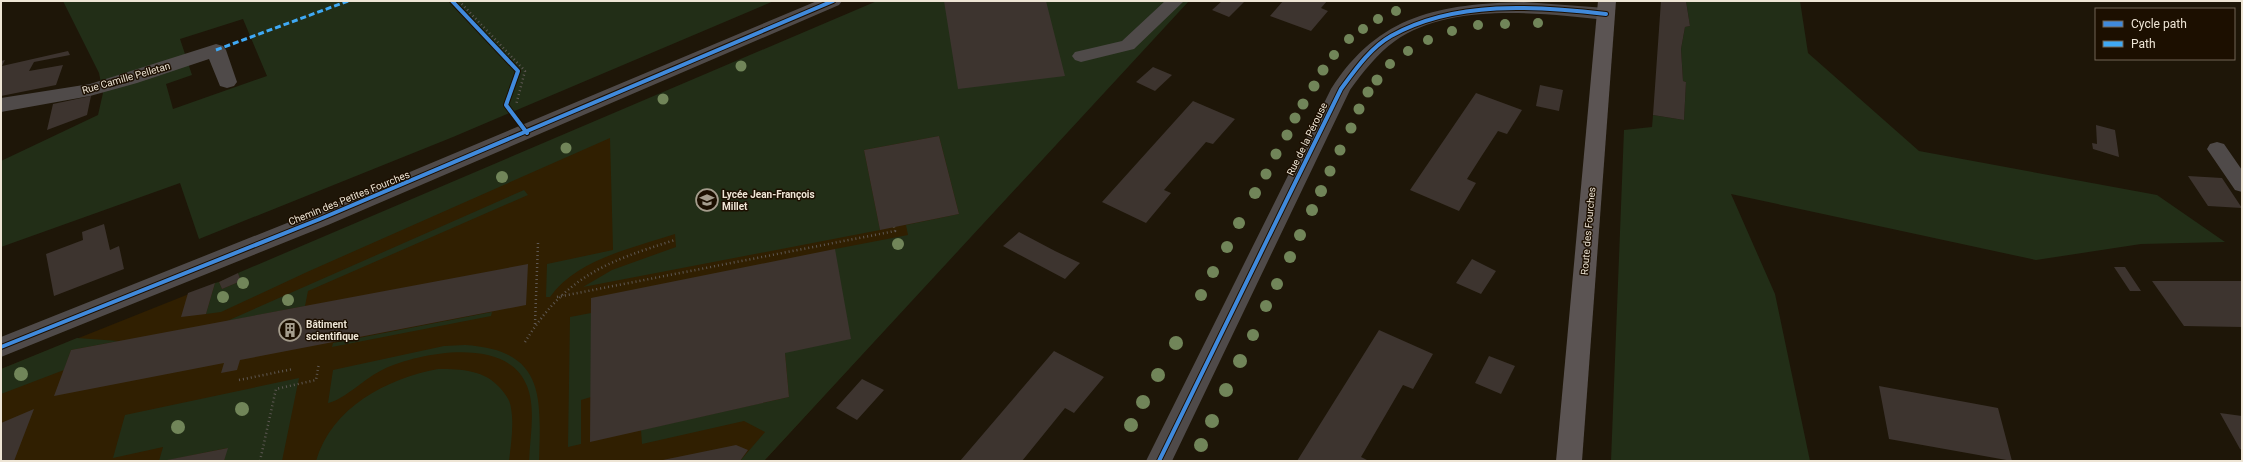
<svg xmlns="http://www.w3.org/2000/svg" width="2243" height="462" font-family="Roboto,sans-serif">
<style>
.built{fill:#301f01}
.green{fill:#222e17;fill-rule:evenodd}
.building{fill:#3d342f}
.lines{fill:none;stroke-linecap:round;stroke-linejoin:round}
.path{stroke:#5e5854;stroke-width:2.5;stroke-dasharray:1 3;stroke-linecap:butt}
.lane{fill:#4f4a49;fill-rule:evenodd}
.street{fill:#4f4a49;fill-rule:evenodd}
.secondary{fill:#5b5453;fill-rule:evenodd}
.quiet{stroke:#3fa9f5;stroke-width:3;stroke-dasharray:6 3;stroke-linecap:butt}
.cycleway-casing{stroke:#1c0f00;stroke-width:6}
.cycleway{stroke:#408adc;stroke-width:4}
.tree{fill:#718559}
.labels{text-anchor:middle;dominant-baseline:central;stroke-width:3;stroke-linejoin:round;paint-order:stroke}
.street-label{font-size:10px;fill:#eee5d5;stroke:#1c0f00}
.poi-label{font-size:10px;font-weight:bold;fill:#eee5d5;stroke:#1c0f00;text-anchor:start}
</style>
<rect width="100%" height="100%" fill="#1e1608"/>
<path class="built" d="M799,35L1047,153L764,461H1V369L219,282Z"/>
<path class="green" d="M63,1H774L453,137L199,239L180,183L1,247V161L98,115L103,93L99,73ZM243,19L267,76L173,109L166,84L192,75L180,39Z
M877,1H1189L764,461H740L765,432L744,421L642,444L641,430L789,397L785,353L835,249L908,235L906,225L959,214L939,136L864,150L880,230L583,287L612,270L676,247L675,234C633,248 577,259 550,297H546L547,264L613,250L610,138L307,272L221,312L206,314L215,283L219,282L222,289L241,281L238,273Z
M1686,1H1800L1808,53L1919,151L2157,195L2225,242L2141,244L2036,260L1731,194L1775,294L1810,461H1611L1624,130L1652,127L1653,115L1684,120L1686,82L1683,81L1681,49L1685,27L1690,26Z
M524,190L528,195L308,291L305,306L227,321Z
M492,312L491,316L332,347L333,343Z
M591,313V397L581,400V444L568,447L570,317Z
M77,338L119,341L71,350L64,370L1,394V369Z
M465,345C545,350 541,396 539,461H529C530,437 536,408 527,386C508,336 421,352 384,369C366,377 344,400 328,403L333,370L444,346Z
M438,369C462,369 485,370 501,389C506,395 510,400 511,408C514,425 511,444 509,461H316C332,407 386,379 438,369Z
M299,378L282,461H224L227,448L164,461H159L163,447L113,458L125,415Z"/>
<path class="building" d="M944,1H1046L1065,76L958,89Z
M1222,1H1241L1244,2L1229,17L1212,10Z
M1283,1H1327L1321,8L1328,11L1311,31L1270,16Z
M1661,1H1686L1690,26L1685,27L1681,49L1683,81L1686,82L1684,120L1653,115Z
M68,51L70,55L34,62L29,71L63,65L56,85L1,96V61L5,60L2,66Z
M1153,67L1172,75L1155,91L1136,82Z
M1540,85L1563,90L1559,111L1536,106Z
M1476,93L1522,110L1507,134L1498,131L1481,157L1467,179L1476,183L1459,211L1410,190Z
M91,96L87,115L47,130L53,104Z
M1193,101L1235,119L1213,144L1206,142L1164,190L1171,193L1146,223L1102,202Z
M2096,125L2115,130L2119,157L2093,149L2092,143L2097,144Z
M939,136L959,214L880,230L864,150Z
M2188,176L2222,178L2242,208L2208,206Z
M104,224L110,250L119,246L124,269L54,296L46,254L83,240L82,232Z
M1019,232L1055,251L1080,263L1065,279L1003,246Z
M835,249L851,339L785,353L789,397L590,442L591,298Z
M1472,259L1496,271L1481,294L1456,283Z
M528,264L526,305L240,360L237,370L221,373L224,363L54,396L71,350Z
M2114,267H2125L2141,291H2130Z
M238,273L241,281L222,289L219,282Z
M2152,281H2242V327L2184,326Z
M215,283L206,314L181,317L188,293Z
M1379,330L1433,354L1413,389L1403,385L1361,457L1369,461H1297Z
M1054,351L1104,377L1074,413L1065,408L1022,461H960Z
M1489,356L1515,366L1501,394L1475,383Z
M862,379L884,390L857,420L836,408Z
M1879,386L1998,408L2012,461L1889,439Z
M34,409L14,461H1V423Z
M2220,413L2242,416V450L2240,449Z
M736,445L748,450L740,461H658Z
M228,448L224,461H167V460Z"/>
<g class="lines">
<path class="path" d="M459,1L525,71L516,105
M557,297L895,231L894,227
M535,324L538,243
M525,342C565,277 605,262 675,240
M239,380L293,369
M260,461L276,389L316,380L319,363"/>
<path class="lane" d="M1165,1H1184L1134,49L1081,62L1075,60L1072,56L1075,52L1122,41Z
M2217,142L2224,144L2242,170V192L2235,190L2207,149L2210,144Z"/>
<path class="street" d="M817,1H842L839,5L328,225L1,357V337L312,213Z
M1524,2L1606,8L1613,10L1615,14L1613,18L1606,20C1543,13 1450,2 1395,41C1377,54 1363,72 1350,90L1172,461H1146L1331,89C1379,14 1440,4 1524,2Z
M216,44L223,46L226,50L237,82L234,86L227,88L220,86L209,59L137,83L90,96L1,112V98L90,84Z"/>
<path class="secondary" d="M1598,1H1616L1582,461H1556Z"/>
<path class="quiet" d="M216,50L348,1"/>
<g class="cycleway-casing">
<path id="cycleway" d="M452,1L518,71L506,105L527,133
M1,347L320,219L833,1
M1159,461L1341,89C1355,70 1370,48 1391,36C1455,0 1536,6 1606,14"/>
</g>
<use href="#cycleway" class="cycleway"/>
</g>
<g class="tree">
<circle cx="1396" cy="11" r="5"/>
<circle cx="1378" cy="19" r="5"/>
<circle cx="1538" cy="23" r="5"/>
<circle cx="1505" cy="24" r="5"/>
<circle cx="1478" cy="25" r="5"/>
<circle cx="1363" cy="29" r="5"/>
<circle cx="1452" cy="31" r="5"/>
<circle cx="1349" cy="39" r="5"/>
<circle cx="1428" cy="40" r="5"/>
<circle cx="1408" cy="51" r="5"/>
<circle cx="1334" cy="55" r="5"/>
<circle cx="1390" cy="64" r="5"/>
<circle cx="741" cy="66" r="5.5"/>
<circle cx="1323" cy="70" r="5.5"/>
<circle cx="1377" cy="80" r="5.5"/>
<circle cx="1314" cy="86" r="5.5"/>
<circle cx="1368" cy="92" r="5.5"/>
<circle cx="663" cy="99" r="5.5"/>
<circle cx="1303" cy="104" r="5.5"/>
<circle cx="1359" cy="109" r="5.5"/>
<circle cx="1295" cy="118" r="5.5"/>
<circle cx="1351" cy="128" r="5.5"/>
<circle cx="1287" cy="135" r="5.5"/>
<circle cx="566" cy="148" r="5.5"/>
<circle cx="1340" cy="150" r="5.5"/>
<circle cx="1276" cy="154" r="5.5"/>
<circle cx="1330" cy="171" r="5.5"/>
<circle cx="1266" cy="174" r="5.5"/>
<circle cx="502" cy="177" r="6"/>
<circle cx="1321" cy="191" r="6"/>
<circle cx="1255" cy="193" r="6"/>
<circle cx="1312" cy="210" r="6"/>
<circle cx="1239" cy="223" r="6"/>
<circle cx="1300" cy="235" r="6"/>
<circle cx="898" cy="244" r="6"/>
<circle cx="1227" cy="247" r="6"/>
<circle cx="1290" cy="257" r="6"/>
<circle cx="1213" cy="272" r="6"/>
<circle cx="243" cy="283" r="6"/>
<circle cx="1277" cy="284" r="6"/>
<circle cx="1201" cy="295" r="6"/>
<circle cx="223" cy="297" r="6"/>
<circle cx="288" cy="300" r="6"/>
<circle cx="1266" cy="306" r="6"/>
<circle cx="1253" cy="335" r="6"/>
<circle cx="1176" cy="343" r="7"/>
<circle cx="1240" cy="361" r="7"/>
<circle cx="21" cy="374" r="7"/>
<circle cx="1158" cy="375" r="7"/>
<circle cx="1226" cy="390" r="7"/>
<circle cx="1143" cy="402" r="7"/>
<circle cx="242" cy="409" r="7"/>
<circle cx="1212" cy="421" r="7"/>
<circle cx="1131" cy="425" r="7"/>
<circle cx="178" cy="427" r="7"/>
<circle cx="1201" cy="445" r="7"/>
</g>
<defs>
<g id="school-ring" transform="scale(1.15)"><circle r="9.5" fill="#1c0f00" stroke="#a59d8d" stroke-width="1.5"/><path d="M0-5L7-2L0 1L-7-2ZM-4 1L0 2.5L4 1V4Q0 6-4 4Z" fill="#a59d8d"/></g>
<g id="building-ring" transform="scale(1.15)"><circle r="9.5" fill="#1c0f00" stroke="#a59d8d" stroke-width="1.5"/><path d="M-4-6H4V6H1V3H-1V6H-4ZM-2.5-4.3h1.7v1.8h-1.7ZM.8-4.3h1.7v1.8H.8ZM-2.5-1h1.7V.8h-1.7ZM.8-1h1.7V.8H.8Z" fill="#a59d8d"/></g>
</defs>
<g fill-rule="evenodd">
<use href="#school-ring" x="707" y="200"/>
<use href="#building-ring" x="290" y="330"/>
</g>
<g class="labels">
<g class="street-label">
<text transform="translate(126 78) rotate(-16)">Rue Camille Pelletan</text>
<text transform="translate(1307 139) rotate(-64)">Rue de la Pérouse</text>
<text transform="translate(349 198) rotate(-22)">Chemin des Petites Fourches</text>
<text transform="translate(1588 231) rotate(-85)">Route des Fourches</text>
</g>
<g class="poi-label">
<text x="722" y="194">Lycée Jean-François<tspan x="722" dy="12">Millet</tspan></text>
<text x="306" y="324">Bâtiment<tspan x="306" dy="12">scientifique</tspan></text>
</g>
</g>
<rect width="2243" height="462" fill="none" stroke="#eee5d5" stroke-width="4"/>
<rect x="2095" y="8" width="140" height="52" fill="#1c0f00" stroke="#706555"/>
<rect x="2103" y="21" width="20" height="6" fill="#408adc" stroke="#706555"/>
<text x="2131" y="28" font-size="12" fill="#eee5d5">Cycle path</text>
<rect x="2103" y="41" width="20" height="6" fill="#3fa9f5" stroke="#706555"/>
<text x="2131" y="48" font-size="12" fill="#eee5d5">Path</text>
</svg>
